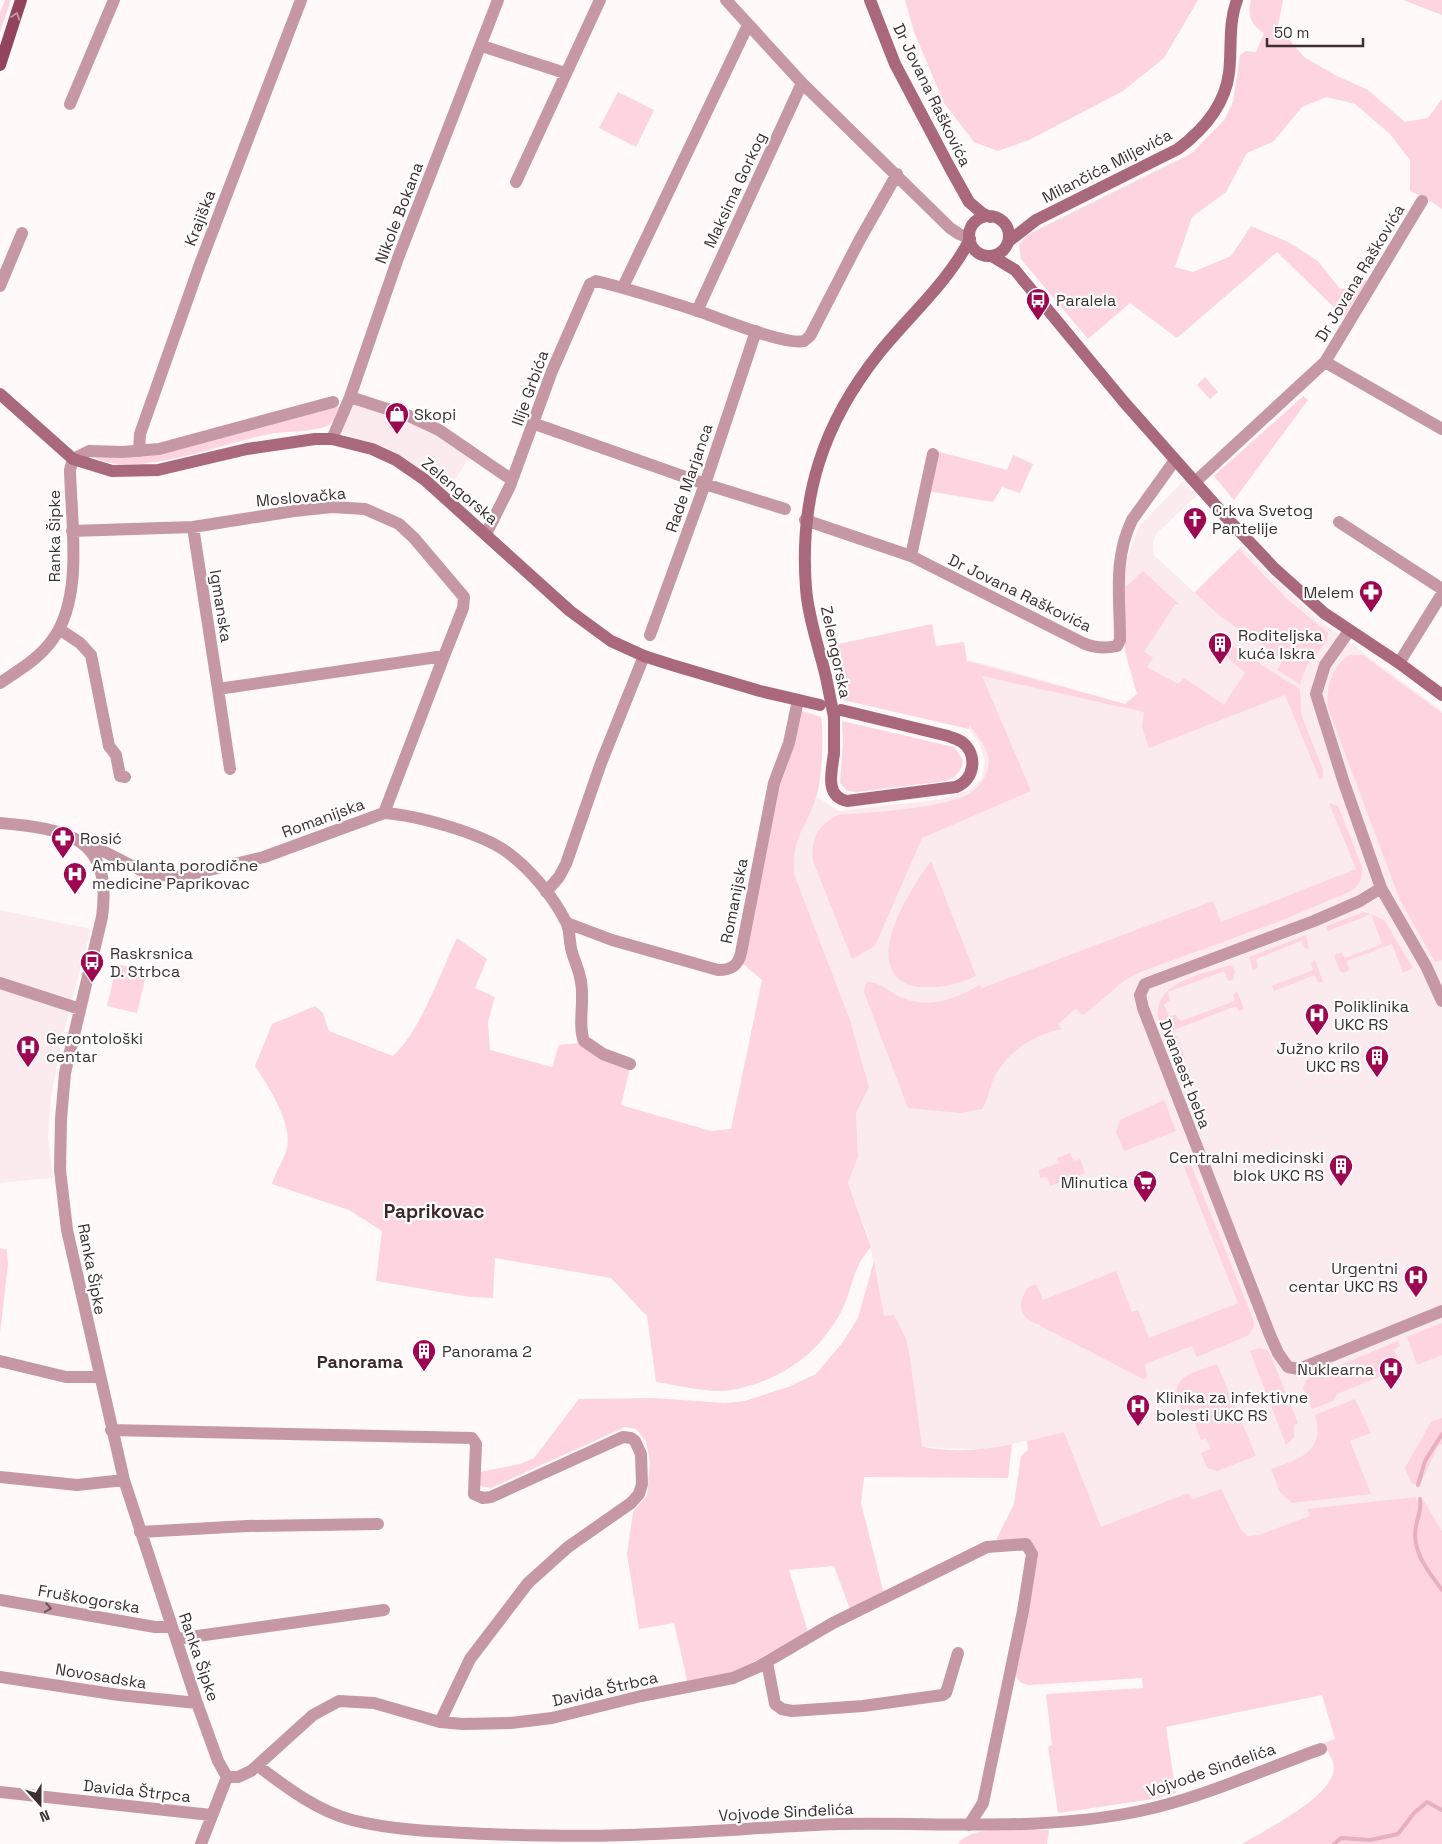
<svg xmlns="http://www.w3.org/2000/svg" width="1442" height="1844" font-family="'Space Grotesk',sans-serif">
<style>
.built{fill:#fbebef}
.green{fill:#fdd4df}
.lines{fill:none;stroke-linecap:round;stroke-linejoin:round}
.stream{stroke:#e8b0bf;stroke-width:4}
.street{stroke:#c698a4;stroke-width:12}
.secondary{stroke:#a9687b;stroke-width:12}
.primary{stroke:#92445e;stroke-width:12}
.secondary-bridge{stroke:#a9687b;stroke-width:12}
.oneway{stroke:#c398a6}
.oneway2{stroke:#6c545a}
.labels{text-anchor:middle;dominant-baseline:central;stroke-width:4.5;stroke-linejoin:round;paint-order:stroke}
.street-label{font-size:16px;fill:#3b2f32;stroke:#fff}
.poi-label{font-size:16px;fill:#3b2f32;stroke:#fff;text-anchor:start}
.neighbourhood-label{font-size:18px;font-weight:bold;fill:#3d272d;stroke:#fff}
.quarter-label{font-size:19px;font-weight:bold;fill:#3d272d;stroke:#fff}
</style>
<rect width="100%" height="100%" fill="#fff9fa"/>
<path class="built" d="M354,404H368L438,435L470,456L448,491L407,459L387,448L344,434L342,432L349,409Z
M1183,481L1196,496L1157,533L1153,541L1154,555L1194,592L1242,546L1268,574L1318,619L1442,711V1531L1423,1499L1363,1547L1104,1537L1064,1432L987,1450L922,1447L916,1413L884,1316L869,1239L848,1183L858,1157L856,1113L869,1087L850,1020L794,874L793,853L798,835L817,797L839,811L943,799L969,790L977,784L982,777L985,762L980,745L969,729L967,661L986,664L1125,704L1137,694L1131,668L1125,652L1122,611L1126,560L1140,525Z
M0,910L91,929L62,1039L51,1097L48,1138L53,1178L0,1183Z"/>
<path class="green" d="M5,0H11L0,32V13Z
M905,0H1198L1164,58L1123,91L1029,140L998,151L974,142L944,103L914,32Z
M1251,0H1283L1278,26L1304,57L1335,75L1368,90L1405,122L1428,118L1442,99V209L1429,200L1410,191V160L1390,134L1355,104L1327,97L1302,107L1274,141L1247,153L1226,192L1192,217L1175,267L1193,272L1231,256L1251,226L1290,243L1318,261L1340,289L1349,288L1357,275L1367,281L1344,317L1277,252L1177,338L1130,303L1088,339L1021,259L1019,245L1027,235L1192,153L1225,119L1233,102L1240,55L1246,51L1256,52L1264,33C1251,26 1247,15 1251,0Z
M1403,0H1442V15Z
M618,92L654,110L636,147L599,128Z
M1205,377L1218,392L1210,399L1197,385Z
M1303,396L1308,400L1234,500L1214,476Z
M335,406L339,407C336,413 334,423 327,426C312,432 286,431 270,434C226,442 133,480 94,457Z
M936,451L1007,470L1013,455L1033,464L1020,493L1002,487L993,502L927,491Z
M1239,549L1287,599L1328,633L1327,641L1307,665L1300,684L1277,670L1283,660L1220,616L1195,593Z
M1143,571L1180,605L1175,604L1144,652L1153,657L1147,667L1178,684L1184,678L1224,705L1245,673L1228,658L1223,649L1226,642L1300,689L1301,714L1323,770V777L1320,780L1285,695L1149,748L1142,727L1144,712L982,676L1031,791L922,838L875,946L852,959L813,861C811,840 817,825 838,815C868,813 942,808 967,795C982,787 994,768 986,750C982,741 975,733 969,725V729L839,699L829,646L932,624L936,646L964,642L967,661L1125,704L1137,694L1125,652L1122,587L1127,586Z
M1351,655H1363L1368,659L1442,713V960L1435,962L1400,900L1328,708C1326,689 1331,664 1351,655Z
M799,710L821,717C824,735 822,781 816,798C805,830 792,836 794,874L850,1020L869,1087L856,1113L858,1157L848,1183L871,1247C852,1268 853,1288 841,1312C821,1348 794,1371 755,1384C744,1387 733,1391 721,1391C700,1391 677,1385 656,1382L647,1316L611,1278L495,1258L493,1298L470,1297L376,1281L382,1231L349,1210L272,1184C276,1171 284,1160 287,1148C293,1125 268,1085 255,1066L272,1024L315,1006L323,1013L329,1031L393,1056C420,1032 441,971 457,938L487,959L475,988L495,997L488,1022L490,1050L552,1067L559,1045L581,1043L630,1068L621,1105L711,1131L731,1129L762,980L742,963L775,792Z
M842,721L954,747L963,760C962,771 956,777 946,781L857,792L847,791L840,783L843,741Z
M1329,803L1338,806L1362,867L1361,880L1355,888L1349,892L1275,923L1143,971L1125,980L1085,1014L1082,1015L1076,1008L1058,1024L1062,1029C1033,1035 1006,1052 993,1080C989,1089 988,1100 982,1109L960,1113L908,1108L864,992L866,982C880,982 886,990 898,996C929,1010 952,1000 980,985L982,988L1213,901L1221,922L1356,869Z
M931,861L976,976C956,985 943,988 921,987C913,987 907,985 900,980C867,954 913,886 931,861Z
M1365,912L1384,920L1413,968L1403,973L1392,944L1347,961L1349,970L1344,973L1340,971L1334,956L1336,954L1342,953L1345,958L1382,944L1371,914L1328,931L1326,926Z
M1306,935L1309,949L1305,948L1301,941L1256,959L1258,967L1253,970L1249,957Z
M1315,960L1323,982H1318L1314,975L1274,991L1272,986L1313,970L1311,964Z
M117,964L147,971L137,1013L107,1006Z
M1227,966H1232L1235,971L1233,980L1228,981L1224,971L1168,992L1170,1000L1164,1005L1169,1016L1176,1015L1181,1021L1235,1001L1233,995L1237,991L1244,1009L1239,1011L1236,1006L1174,1030L1185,1059L1175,1063C1170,1050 1162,1036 1159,1022C1150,983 1200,975 1227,966Z
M1164,1100L1176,1131L1124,1151L1116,1132L1120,1120Z
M1070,1153L1074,1161L1080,1159L1085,1173L1050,1186L1047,1177L1040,1178L1039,1170L1059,1163L1057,1158Z
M1186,1161L1191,1165L1253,1319L1254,1326L1249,1335L1197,1357L1192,1346L1145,1364L1147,1378L1143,1379L1027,1319C1017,1307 1021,1301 1027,1288L1036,1284L1043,1300L1116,1271L1132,1312L1138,1310L1149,1338L1238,1303L1182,1162Z
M0,1248L7,1250L8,1264L0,1333Z
M874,1261L884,1316L894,1315L906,1339L910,1358L922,1447C952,1452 983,1451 1012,1444L1008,1478L864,1477L861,1503L884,1594L850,1609L834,1566L789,1570L808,1632L737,1671L688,1684L674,1623L639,1629L627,1554L633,1512L647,1495L650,1462L646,1441L636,1429L625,1427L491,1488L480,1486V1472L520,1464L534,1458L579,1399L653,1398L725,1403L745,1401L788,1387L816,1374L843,1342L858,1318Z
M1442,1323V1355L1417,1365L1407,1337Z
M1398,1341L1400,1346L1394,1350L1399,1360L1393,1371L1337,1394L1333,1401L1312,1409L1303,1388L1307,1379Z
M1259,1348L1267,1350L1271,1356L1298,1423L1294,1425V1437L1286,1445L1250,1351Z
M1217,1364L1256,1456L1217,1471L1207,1468L1201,1453L1211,1449L1206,1438L1201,1440L1194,1421L1204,1417L1200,1408L1190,1412L1189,1408L1181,1410C1166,1376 1191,1374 1217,1364Z
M1355,1399L1371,1433L1350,1441L1371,1494L1292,1503L1280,1492L1271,1469C1299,1459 1326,1452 1315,1415Z
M1442,1418V1444L1438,1446L1420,1485L1412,1484L1405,1468L1431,1422Z
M1064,1432L1101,1527L1188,1493L1193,1499L1221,1489L1241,1530L1248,1536L1259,1535L1310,1516L1307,1509L1416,1497V1500L1423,1499L1442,1531V1844H1242C1265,1830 1333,1797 1334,1768C1334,1761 1327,1750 1324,1743L1335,1739L1322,1695L1166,1727L1176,1793L1153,1799L1058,1813L1048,1747L1052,1745L1046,1694L1143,1688L1142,1678L1028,1685L1020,1682L1014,1673L1035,1554L997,1540V1538L1014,1504L1021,1456L1028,1450L1027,1441Z
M1049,1830L1047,1844H958C973,1823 1024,1830 1049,1830Z"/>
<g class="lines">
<path class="stream" d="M1418,1485L1425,1461L1442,1434
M1420,1499C1422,1510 1418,1515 1416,1526C1411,1551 1428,1571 1442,1590
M1334,1844L1341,1838L1370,1840L1398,1834L1414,1813L1427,1802L1442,1810"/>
<path class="street" d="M726,0L802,83L950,228L959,234L969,238
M482,46L565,73
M70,104L114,0
M516,182L600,0
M0,286L22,233
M623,287L748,25
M697,311L802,83
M1325,362L1442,429
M350,397L409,416L439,430L512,480
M535,424L705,484L785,509
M332,439L350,397L398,258L498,0
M139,451L140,434L200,264L301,0
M1195,482L1325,362L1422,201
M805,520L911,556L1083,643C1094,648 1104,649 1117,646L1120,640C1120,597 1113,560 1132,520L1175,460
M1339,522L1442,589
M193,527L218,689
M72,531L193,527L294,511L332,507L365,509L399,524L414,538L464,597L463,608L444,656
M486,534L510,486L552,371L590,284L596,281C630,289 664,300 698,311C719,318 786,346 804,341L810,336L859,241L897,174
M911,556L933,454
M59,629L80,643L91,655L109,746L116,755L120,776L125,777
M1349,631L1325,665L1316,694L1344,783L1381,888L1360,901L1314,921L1145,984L1140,995L1143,1008L1270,1335L1278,1353L1288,1367L1299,1369L1442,1311
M650,635L705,484L756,331
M1399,663L1442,594
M0,683C19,670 39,659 53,639C84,596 71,521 70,470L73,459L89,451L122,452L159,449L333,402
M230,769L218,689L444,656L384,813
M0,823C66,829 113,836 102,917L65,1073L61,1119L60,1170L67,1230L124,1480L197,1703L218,1761L227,1777
M90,850L99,849L146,873L180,877L264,857L384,813C416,815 481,833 507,852C530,869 553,896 566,922C570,929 569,939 571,948C573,958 578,967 580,977C586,998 577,1024 584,1041L603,1054L630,1064
M1381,888L1426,966L1442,1001
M546,892L559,877L566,864L601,763L644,656
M567,923L612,940L718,970C731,970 738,966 741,953L774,783L789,743L798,700
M0,983L80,1009
M0,1361L66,1377H98
M111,1430L472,1438L476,1444L474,1494L483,1498L491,1497L623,1437L631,1438L635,1441L641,1454L642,1484L639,1494L631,1503L568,1547L528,1583L470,1659L440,1722
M0,1477L77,1485L124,1480
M140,1532L247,1526L378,1524
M0,1600L155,1627H172
M176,1639L384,1610
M767,1662L775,1704L782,1709L792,1711L863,1706L943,1695L946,1693L958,1653
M0,1677L119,1695L197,1703
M258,1766C286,1787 317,1811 352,1820C396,1831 443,1832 488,1834C543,1836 598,1837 653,1834C715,1832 777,1826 839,1824C940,1822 1040,1832 1140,1811C1202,1798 1262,1770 1321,1749
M227,1777H238L251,1771L313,1715L339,1701L374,1703L440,1722L463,1724L511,1723L552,1718L641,1696L733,1678L758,1667L833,1623L987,1547L1026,1544L1032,1554L1023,1611L983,1803L969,1825
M0,1792L211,1815
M201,1844L227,1777"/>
<path class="secondary" d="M870,0L895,64L950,168L969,202L982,213L990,217
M969 236a20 20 0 1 1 40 0a20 20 0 1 1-40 0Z
M1009,241L1036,220L1178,149C1202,131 1225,105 1229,73C1232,49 1228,24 1237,0
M992,256L1015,270L1124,402L1226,517L1275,569L1324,613L1399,663L1442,695
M0,394L73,459L112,471L158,470L247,449L315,439H332L372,449L396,460L425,480L570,611L611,641L644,656L672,665L760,691L820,705
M826,677C819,648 808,617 806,588C799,497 823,423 880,352C910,315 949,281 970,239
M834,753C832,771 824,796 847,801L956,787C975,780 978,754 962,742C958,739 952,738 948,736L841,710"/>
<path class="primary" d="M0,65L21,0"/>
<path class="secondary-bridge" d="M826,677L834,717V753"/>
</g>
<defs><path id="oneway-chevron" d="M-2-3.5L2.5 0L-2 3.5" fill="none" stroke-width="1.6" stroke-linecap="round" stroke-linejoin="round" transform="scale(1.25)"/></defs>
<use class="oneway" href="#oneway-chevron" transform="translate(16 16) rotate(-72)"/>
<use class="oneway2" href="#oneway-chevron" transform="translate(48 1608) rotate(9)"/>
<defs>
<g id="bus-pin" transform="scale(1.25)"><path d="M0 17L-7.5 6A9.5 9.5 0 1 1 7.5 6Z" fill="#9d0650" stroke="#fff"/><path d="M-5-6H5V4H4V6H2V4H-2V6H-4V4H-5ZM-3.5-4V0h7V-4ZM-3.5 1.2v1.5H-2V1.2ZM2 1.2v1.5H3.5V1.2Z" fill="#fff"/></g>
<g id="shop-pin" transform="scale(1.25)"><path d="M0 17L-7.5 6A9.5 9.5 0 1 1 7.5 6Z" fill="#9d0650" stroke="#fff"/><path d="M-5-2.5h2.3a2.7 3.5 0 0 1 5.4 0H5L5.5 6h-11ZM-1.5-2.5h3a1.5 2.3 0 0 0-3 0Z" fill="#fff"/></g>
<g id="church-pin" transform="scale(1.25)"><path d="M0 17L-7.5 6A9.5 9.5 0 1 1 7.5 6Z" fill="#9d0650" stroke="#fff"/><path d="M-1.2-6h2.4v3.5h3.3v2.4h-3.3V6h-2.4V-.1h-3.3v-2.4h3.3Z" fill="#fff"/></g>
<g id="pharmacy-pin" transform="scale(1.25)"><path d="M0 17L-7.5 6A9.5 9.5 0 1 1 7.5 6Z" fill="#9d0650" stroke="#fff"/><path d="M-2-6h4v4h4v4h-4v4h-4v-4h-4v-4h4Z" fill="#fff"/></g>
<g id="building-pin" transform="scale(1.25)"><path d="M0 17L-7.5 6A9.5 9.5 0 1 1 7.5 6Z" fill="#9d0650" stroke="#fff"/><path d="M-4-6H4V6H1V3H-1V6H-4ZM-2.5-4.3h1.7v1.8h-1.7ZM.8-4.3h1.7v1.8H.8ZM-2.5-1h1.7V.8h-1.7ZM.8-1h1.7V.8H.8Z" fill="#fff"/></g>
<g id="hospital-pin" transform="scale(1.25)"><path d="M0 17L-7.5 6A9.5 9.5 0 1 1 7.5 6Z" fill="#9d0650" stroke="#fff"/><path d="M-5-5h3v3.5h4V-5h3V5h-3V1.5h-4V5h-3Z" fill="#fff"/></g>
<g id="supermarket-pin" transform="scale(1.25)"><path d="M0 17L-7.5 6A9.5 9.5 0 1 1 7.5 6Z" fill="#9d0650" stroke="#fff"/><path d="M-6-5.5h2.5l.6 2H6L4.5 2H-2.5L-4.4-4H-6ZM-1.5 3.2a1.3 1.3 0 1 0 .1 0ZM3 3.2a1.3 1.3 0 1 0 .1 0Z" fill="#fff"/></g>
</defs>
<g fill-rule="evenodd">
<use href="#bus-pin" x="1038" y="300"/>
<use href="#shop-pin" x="397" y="414"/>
<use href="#church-pin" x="1195" y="519"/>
<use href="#pharmacy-pin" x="1371" y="592"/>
<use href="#building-pin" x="1220" y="644"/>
<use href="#pharmacy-pin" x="63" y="838"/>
<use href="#hospital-pin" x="75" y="874"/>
<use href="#bus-pin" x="92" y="962"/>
<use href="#hospital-pin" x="1317" y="1015"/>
<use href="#hospital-pin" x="28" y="1047"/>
<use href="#building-pin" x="1377" y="1057"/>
<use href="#building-pin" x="1341" y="1166"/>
<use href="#supermarket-pin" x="1145" y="1182"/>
<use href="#hospital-pin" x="1416" y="1277"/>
<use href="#building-pin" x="424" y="1351"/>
<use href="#hospital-pin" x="1391" y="1369"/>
<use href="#hospital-pin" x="1138" y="1406"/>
</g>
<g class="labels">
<g class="street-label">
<text transform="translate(932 95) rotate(64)">Dr Jovana Raškovića</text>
<text transform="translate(1107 166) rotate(-27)">Milančića Miljevića</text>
<text transform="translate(735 190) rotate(-65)">Maksima Gorkog</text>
<text transform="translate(399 213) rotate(-69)">Nikole Bokana</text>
<text transform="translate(200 218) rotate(-69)">Krajiška</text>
<text transform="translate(1360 273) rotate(-59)">Dr Jovana Raškovića</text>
<text transform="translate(530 388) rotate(-70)">Ilije Grbića</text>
<text transform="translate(689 478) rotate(-71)">Rade Marjanca</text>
<text transform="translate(460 491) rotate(40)">Zelengorska</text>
<text transform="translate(301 497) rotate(-5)">Moslovačka</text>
<text transform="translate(54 536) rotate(-90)">Ranka Šipke</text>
<text transform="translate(1020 593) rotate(26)">Dr Jovana Raškovića</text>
<text transform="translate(221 606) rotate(81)">Igmanska</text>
<text transform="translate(836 652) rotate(78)">Zelengorska</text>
<text transform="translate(323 818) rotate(-20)">Romanijska</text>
<text transform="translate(734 901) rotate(-79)">Romanijska</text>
<text transform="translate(1185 1074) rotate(69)">Dvanaest beba</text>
<text transform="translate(92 1269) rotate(79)">Ranka Šipke</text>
<text transform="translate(89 1599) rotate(10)">Fruškogorska</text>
<text transform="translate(199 1657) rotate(71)">Ranka Šipke</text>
<text transform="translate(101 1676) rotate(9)">Novosadska</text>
<text transform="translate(605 1689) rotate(-13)">Davida Štrbca</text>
<text transform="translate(1211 1770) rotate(-19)">Vojvode Sinđelića</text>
<text transform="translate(137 1791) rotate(6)">Davida Štrpca</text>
<text transform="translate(786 1812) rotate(-3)">Vojvode Sinđelića</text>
</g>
<g class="poi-label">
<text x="1056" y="300">Paralela</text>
<text x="414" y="414">Skopi</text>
<text x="1212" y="510">Crkva Svetog<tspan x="1212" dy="18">Pantelije</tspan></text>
<text x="1354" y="592" text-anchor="end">Melem</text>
<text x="1238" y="635">Roditeljska<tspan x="1238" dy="18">kuća Iskra</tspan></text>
<text x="80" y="838">Rosić</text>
<text x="92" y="865">Ambulanta porodične<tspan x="92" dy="18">medicine Paprikovac</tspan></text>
<text x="110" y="953">Raskrsnica<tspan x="110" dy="18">D. Strbca</tspan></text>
<text x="1334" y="1006">Poliklinika<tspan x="1334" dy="18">UKC RS</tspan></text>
<text x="46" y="1038">Gerontološki<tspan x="46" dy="18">centar</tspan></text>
<text x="1360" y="1048" text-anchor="end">Južno krilo<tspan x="1360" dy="18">UKC RS</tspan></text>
<text x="1324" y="1157" text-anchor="end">Centralni medicinski<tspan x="1324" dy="18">blok UKC RS</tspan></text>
<text x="1128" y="1182" text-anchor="end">Minutica</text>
<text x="1398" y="1268" text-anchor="end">Urgentni<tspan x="1398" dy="18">centar UKC RS</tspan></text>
<text x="442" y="1351">Panorama 2</text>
<text x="1374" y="1369" text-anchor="end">Nuklearna</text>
<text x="1156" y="1397">Klinika za infektivne<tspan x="1156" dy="18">bolesti UKC RS</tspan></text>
</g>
<g class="neighbourhood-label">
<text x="360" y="1361">Panorama</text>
</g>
<g class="quarter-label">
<text x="434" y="1211">Paprikovac</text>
</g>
</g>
<g transform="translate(40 1804) rotate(159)" stroke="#ffffff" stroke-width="4" paint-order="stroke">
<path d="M0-4L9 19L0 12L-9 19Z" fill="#3b2f32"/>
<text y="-8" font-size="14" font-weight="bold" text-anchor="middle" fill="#3b2f32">N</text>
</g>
<path d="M1267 38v8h96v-8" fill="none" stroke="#3b2f32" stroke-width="2.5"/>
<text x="1274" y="38" font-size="15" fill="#3b2f32" stroke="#ffffff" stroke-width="4" paint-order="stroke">50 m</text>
</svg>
